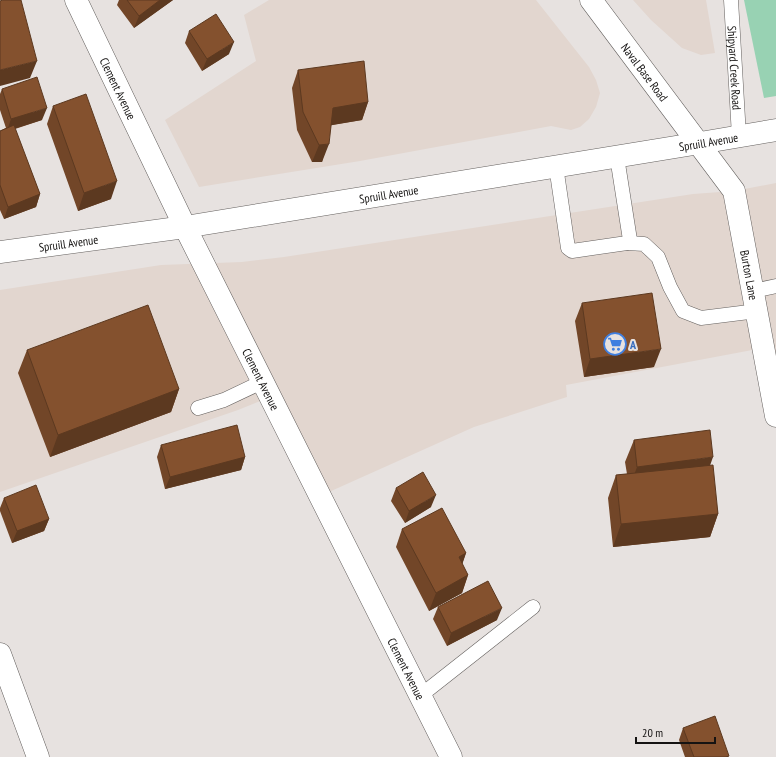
<svg xmlns="http://www.w3.org/2000/svg" width="776" height="757" font-family="'PT Sans Narrow',sans-serif">
<style>
.built{fill:#e2d6cf}
.green{fill:#98d2b3}
.lines{fill:none;stroke-linecap:round;stroke-linejoin:round}
.lane-casing{stroke:#64605e;stroke-width:15}
.street-casing{stroke:#64605e;stroke-width:23}
.secondary-casing{stroke:#64605e;stroke-width:23}
.lane{stroke:#fff;stroke-width:14}
.street{stroke:#fff;stroke-width:22}
.secondary{stroke:#fff;stroke-width:22}
.wall{fill:#724628}
.shaded-wall{fill:#5c3920}
.building{fill:#84512e;stroke:#5c3920}
.labels{text-anchor:middle;dominant-baseline:central;stroke-width:4;stroke-linejoin:round;paint-order:stroke}
.street-label{font-size:12px;fill:#151312;stroke:#e7e2e0}
.shop-label{font-size:12px;font-weight:bold;fill:#366cbe;stroke:#e7e2e0;text-anchor:start}
</style>
<rect width="100%" height="100%" fill="#e7e2e0"/>
<path class="built" d="M269,0H536L589,67L596,80L600,93L596,107L589,119L580,127L571,130L551,126L360,161L199,187L165,120L256,61L244,15Z
M633,0H706L715,53L701,55L682,48L651,20Z
M776,183V404L763,348L566,385L567,397L474,427L320,496L270,397L238,410L0,492V290L161,265L242,262L284,257L693,194L734,191Z"/>
<path class="green" d="M744,0H776V96L764,98Z"/>
<g class="lines">
<g class="lane-casing">
<g id="lane">
<path id="s1" d="M731,0L739,136"/>
<path d="M556,166L568,248L572,251L627,243L630,240L617,157"/>
<path d="M627,243L644,244L658,257L670,287L683,311L701,318L757,311"/>
<path d="M753,291L776,286"/>
<path d="M198,408L224,400L262,382"/>
<path d="M420,696L533,607"/>
</g>
</g>
<g class="street-casing">
<g id="street">
<path id="s2" d="M76,0L185,227L451,757"/>
<path d="M0,654L38,757"/>
</g>
</g>
<g class="secondary-casing">
<g id="secondary">
<path id="s3" d="M591,0L734,191L776,416"/>
<path id="s4" d="M0,252L185,227L700,143L776,130"/>
</g>
</g>
<use href="#lane" class="lane"/>
<use href="#street" class="street"/>
<use href="#secondary" class="secondary"/>
</g>
<path class="wall" d="M119,0H173L134,28L117,5Z
M189,31L229,54L202,71L185,43Z
M298,70L368,102L362,120L331,125L322,162H312L297,130L292,88Z
M2,89L42,120L15,129L40,194L36,207L4,219L0,210V131L6,128L0,110V94Z
M53,106L111,199L78,211L47,124Z
M582,303L654,367L584,377L575,321Z
M27,350L179,389L171,412L50,457L18,373Z
M634,440L710,465L718,514L710,537L613,547L608,498L616,475L627,474L625,462Z
M161,445L245,457L241,470L165,489L157,457Z
M396,488L431,507L405,523L391,501Z
M4,498L49,519L44,531L12,543L0,511V508Z
M402,529L466,553L462,564L468,575L462,593L429,611L396,547Z
M438,607L497,620L447,646L433,619Z
M683,728L729,757H685L679,740Z"/>
<path class="shaded-wall" d="M160,0H173L134,28L139,16Z
M234,42L229,54L202,71L207,59Z
M37,61L30,78L0,86V70Z
M368,102L362,120L327,126L333,108Z
M47,108L42,120L7,131L11,119Z
M329,144L322,162H312L319,145Z
M117,181L111,199L78,211L84,193Z
M40,194L36,207L4,219L8,207Z
M661,349L654,367L584,377L590,359Z
M179,389L171,412L50,457L58,435Z
M245,457L241,470L165,489L170,477Z
M713,457L705,480L629,489L637,467Z
M436,495L431,507L405,523L409,511Z
M718,514L710,537L613,547L621,524Z
M49,519L44,531L12,543L17,531Z
M466,553L460,571L459,557Z
M468,575L462,593L429,611L436,593Z
M502,608L497,620L447,646L451,633Z"/>
<path class="building" d="M3,0H21L37,61L0,70V1Z
M127,0H160L139,16Z
M216,14L234,42L207,59L189,31Z
M364,61L368,102L333,108L329,144L319,145L303,112L298,70Z
M37,77L47,108L11,119L2,89Z
M86,94L117,181L84,193L53,106Z
M14,125L40,194L8,207L0,185V131Z
M652,293L661,349L590,359L582,303Z
M148,305L179,389L58,435L27,350Z
M237,425L245,457L170,477L161,445Z
M710,430L713,457L637,467L634,440Z
M713,465L718,514L621,524L616,475Z
M423,472L436,495L409,511L396,488Z
M36,485L49,519L17,531L4,498Z
M442,508L466,553L459,557L468,575L436,593L402,529Z
M488,581L502,608L451,633L438,607Z
M715,716L729,756L726,757H694L683,728Z"/>
<defs>
<g id="supermarket-ring" transform="scale(1.15)"><circle r="9.5" fill="#e7e2e0" stroke="#3f7fe0" stroke-width="1.5"/><path d="M-6-5.5h2.5l.6 2H6L4.5 2H-2.5L-4.4-4H-6ZM-1.5 3.2a1.3 1.3 0 1 0 .1 0ZM3 3.2a1.3 1.3 0 1 0 .1 0Z" fill="#3f7fe0"/></g>
</defs>
<g fill-rule="evenodd">
<use href="#supermarket-ring" x="615" y="344"/>
</g>
<g class="labels">
<g class="street-label">
<text stroke="none"><textPath href="#s1" startOffset="68">Shipyard Creek Road</textPath></text>
<text stroke="none"><textPath href="#s3" startOffset="90">Naval Base Road</textPath></text>
<text stroke="none"><textPath href="#s2" startOffset="98">Clement Avenue</textPath></text>
<text stroke="none"><textPath href="#s4" startOffset="717">Spruill Avenue</textPath></text>
<text stroke="none"><textPath href="#s4" startOffset="393">Spruill Avenue</textPath></text>
<text stroke="none"><textPath href="#s4" startOffset="69">Spruill Avenue</textPath></text>
<text stroke="none"><textPath href="#s3" startOffset="324">Burton Lane</textPath></text>
<text stroke="none"><textPath href="#s2" startOffset="422">Clement Avenue</textPath></text>
<text stroke="none"><textPath href="#s2" startOffset="746">Clement Avenue</textPath></text>
</g>
<g class="shop-label">
<text x="630" y="344">A</text>
</g>
</g>
<path d="M636 737v6h79v-6" fill="none" stroke="#151312" stroke-width="2"/>
<text x="642" y="737" font-size="12" fill="#151312" stroke="#e7e2e0" stroke-width="3" paint-order="stroke">20 m</text>
</svg>
